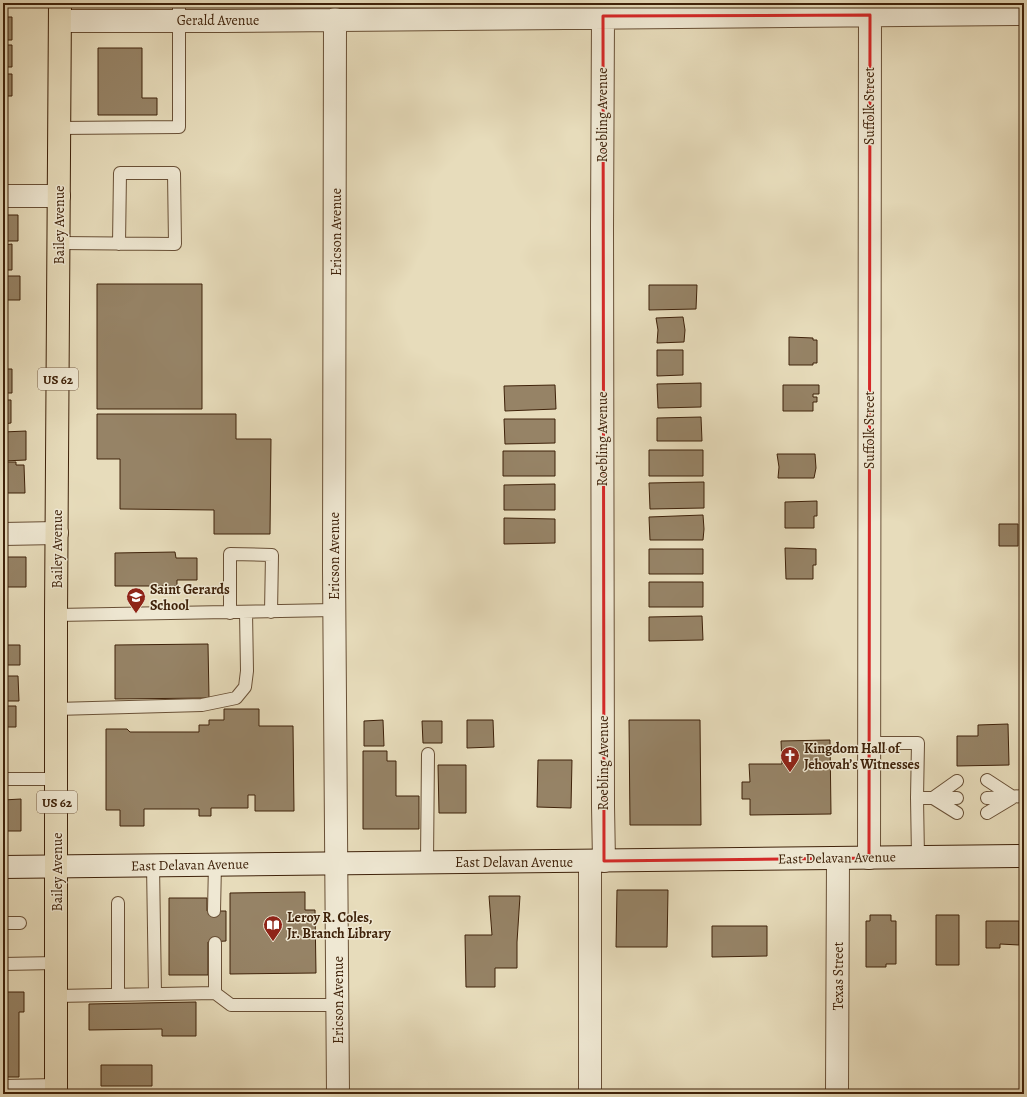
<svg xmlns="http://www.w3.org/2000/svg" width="1027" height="1097" font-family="Alegreya,serif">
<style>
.building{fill:#968366;stroke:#3f220a}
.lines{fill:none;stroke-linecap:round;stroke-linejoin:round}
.lane-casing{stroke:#695036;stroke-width:14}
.street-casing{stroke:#695036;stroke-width:24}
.secondary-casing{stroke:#3f220a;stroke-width:24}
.primary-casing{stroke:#3f220a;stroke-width:24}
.lane{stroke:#efe8d3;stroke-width:12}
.street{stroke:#efe8d3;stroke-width:22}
.secondary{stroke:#efe8d3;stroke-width:22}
.primary{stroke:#e7dcbb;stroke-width:22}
.marked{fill:none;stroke:#d62828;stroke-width:3;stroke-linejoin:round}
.labels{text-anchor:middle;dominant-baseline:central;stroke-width:3;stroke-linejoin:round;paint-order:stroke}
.shield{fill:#efe8d3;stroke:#745d46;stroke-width:1}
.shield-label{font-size:13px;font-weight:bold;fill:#3f220a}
.street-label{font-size:14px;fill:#3f220a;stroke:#efe8d3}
.poi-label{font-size:14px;font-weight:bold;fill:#3f220a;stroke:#efe8d3;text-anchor:start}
</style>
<rect width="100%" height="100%" fill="#e7dcbb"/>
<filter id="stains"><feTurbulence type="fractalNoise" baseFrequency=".005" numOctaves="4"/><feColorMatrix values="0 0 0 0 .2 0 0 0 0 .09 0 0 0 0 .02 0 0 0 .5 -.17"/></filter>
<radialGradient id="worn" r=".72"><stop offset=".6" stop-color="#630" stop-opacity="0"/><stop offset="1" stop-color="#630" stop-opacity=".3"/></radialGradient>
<path class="building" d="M3,17H12V40H3Z
M3,45H12V67H3Z
M98,48H142V98H157V115H98Z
M3,74H12V96H3Z
M3,215H18V241H3Z
M12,244V270H3V245Z
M3,276H20V300H3Z
M97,284H202V409H97Z
M649,285H697L696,309L649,310Z
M683,317L685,330L684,342L657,343L658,330L656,318Z
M789,337L813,338V340H817V363H813V365H789Z
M657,350H683V375L657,376Z
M3,369H12V393H3Z
M701,383V407L658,408L657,384Z
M555,385L556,409L505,411L504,386Z
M783,385H819V394H813V397H817V402H813V411H783Z
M3,400H11V423L3,424Z
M97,414H236V439H271L270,534H214V510L120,509V459H97Z
M701,417L702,441H657V418Z
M504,419H555V443L505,444Z
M26,431V460L3,461V432Z
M649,450H703V476H649Z
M503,451H555V476H503Z
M777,454H815L816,468L814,478H778L779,467Z
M3,462H16V465H24L25,493H3Z
M704,482V508L650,509L649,483Z
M555,484V510H504V485Z
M817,501V516H814V528H785V502Z
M703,515L704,529L703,540H650L649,517Z
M504,518L555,519V543L504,544Z
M999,524H1018V546H999Z
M785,548L816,549V565H813V579H786Z
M649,549H703V574H649Z
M175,552L176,558H197V580H177V586H115V553Z
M3,557H26V587H3Z
M649,582H703V607H649Z
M702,616L703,640L649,641V617Z
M208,644L209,698L115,699V645Z
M3,645H20V665H3Z
M3,676H18L19,701H3Z
M3,706H16V727H3Z
M224,709H259V726H293L294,811H255V795H248V808H211V816H199V809H144V826H120V810H106V729H127L130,732H199V725H209V720H224Z
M383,720L384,746H364V721Z
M467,720H493L494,747L467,748Z
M629,720H700L701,825H630Z
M422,721H442V743H423Z
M1008,724L1009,765L957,766V736H978V725Z
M830,740L831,814L750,815V799H742V782H750L749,764H782L781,741Z
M363,751H387V761H396V796H419V829H363Z
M538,760H572L571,808L537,807Z
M438,765H466V813H439Z
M21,799V831H3V800Z
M617,890H668L667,947H616Z
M305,892V910H315L316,973L230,974V893Z
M489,896H520L517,942V968H495V987H466L465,935H492Z
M169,898H207V911H226V941L208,942V975H169Z
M870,915H891V921H896V964H886V967H866V921H870Z
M936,915H959V965H936Z
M986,921H1019V945L1000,944V948H986Z
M712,926H767V956L712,957Z
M5,992H24V1012H19V1077H3V999H5Z
M196,1002V1036H162V1029L89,1030V1004Z
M101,1065H152V1086H101Z"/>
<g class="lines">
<g class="lane-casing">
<path id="lane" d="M59,128L179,127V3
M59,243L175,244L174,173H120L119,244
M230,613V554L272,555L271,612
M56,615L334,610
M56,709L202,705L236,698L245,687L247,671L246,612
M868,743H918L917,798
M3,779H57
M987,780L1013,797
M933,798L957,781
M933,798L957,813
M987,798L1024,796
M987,813L1012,798
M918,857L917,798H957
M427,862L428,754
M153,865L155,994
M118,903V995
M214,911L215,864
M3,923H20
M3,964L56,963
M215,993V943
M56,996L215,993L231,1005H338
M3,1086L56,1085"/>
</g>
<g class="street-casing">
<path id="street" d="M603,16L602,227L603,806L604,861
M335,19L334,569L338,1094
M60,21H223L1024,14
M3,196H59
M3,534L57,533
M869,858L870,3
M590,1094V861
M837,1094L838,858"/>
</g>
<g class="secondary-casing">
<path id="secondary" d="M3,867L1024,856"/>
</g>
<g class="primary-casing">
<path id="primary" d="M56,1094V615L60,3"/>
</g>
<use href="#lane" class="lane"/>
<use href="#street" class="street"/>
<use href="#secondary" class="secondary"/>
<use href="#primary" class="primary"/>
</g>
<path class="marked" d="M870,15L869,858L604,861L603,16Z"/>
<defs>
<g id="school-pin" transform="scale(1)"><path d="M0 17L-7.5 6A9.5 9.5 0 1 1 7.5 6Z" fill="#8f2418" stroke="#efe8d3"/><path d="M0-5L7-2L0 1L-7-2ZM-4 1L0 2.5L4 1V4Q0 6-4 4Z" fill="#fff"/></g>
<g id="church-pin" transform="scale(1)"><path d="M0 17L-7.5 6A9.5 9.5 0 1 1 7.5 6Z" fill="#8f2418" stroke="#efe8d3"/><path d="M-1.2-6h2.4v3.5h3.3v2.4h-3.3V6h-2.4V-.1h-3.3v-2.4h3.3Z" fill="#fff"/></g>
<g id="library-pin" transform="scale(1)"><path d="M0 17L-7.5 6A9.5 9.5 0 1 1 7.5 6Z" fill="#8f2418" stroke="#efe8d3"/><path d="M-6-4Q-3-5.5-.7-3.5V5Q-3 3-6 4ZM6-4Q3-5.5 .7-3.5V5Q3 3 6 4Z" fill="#fff"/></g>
</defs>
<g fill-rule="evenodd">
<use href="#school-pin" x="136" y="597"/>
<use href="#church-pin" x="790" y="756"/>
<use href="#library-pin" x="273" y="925"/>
</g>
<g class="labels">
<g class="shield">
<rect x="38" y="368" width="40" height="22" rx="3"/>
<rect x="37" y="791" width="40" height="22" rx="3"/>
</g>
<g class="shield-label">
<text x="58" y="379">US 62</text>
<text x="57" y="802">US 62</text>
</g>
<g class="street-label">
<text x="218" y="20">Gerald Avenue</text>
<text transform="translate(869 106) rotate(-90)">Suffolk Street</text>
<text transform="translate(602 115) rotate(-90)">Roebling Avenue</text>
<text transform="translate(59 225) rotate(-90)">Bailey Avenue</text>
<text transform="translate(336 232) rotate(-90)">Ericson Avenue</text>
<text transform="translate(869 430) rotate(-90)">Suffolk Street</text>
<text transform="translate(602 439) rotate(-90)">Roebling Avenue</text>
<text transform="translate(57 549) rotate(-90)">Bailey Avenue</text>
<text transform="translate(334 556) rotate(-90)">Ericson Avenue</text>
<text transform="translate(603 763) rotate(-90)">Roebling Avenue</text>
<text transform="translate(837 858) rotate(-1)">East Delavan Avenue</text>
<text x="514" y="862">East Delavan Avenue</text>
<text transform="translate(190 865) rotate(-1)">East Delavan Avenue</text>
<text transform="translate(57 872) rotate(-90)">Bailey Avenue</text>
<text transform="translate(838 976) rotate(-90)">Texas Street</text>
<text transform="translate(338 1000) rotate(-90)">Ericson Avenue</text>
</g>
<g class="poi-label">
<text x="150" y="589">Saint Gerards<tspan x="150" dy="16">School</tspan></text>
<text x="804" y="748">Kingdom Hall of<tspan x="804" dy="16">Jehovah’s Witnesses</tspan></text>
<text x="287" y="917">Leroy R. Coles,<tspan x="287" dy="16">Jr. Branch Library</tspan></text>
</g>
</g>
<rect width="1027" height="1097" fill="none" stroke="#e7dcbb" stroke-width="16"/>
<rect x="4" y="4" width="1019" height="1089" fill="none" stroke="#3f220a" stroke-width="2"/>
<rect x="8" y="8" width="1011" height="1081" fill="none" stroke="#3f220a"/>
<rect width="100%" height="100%" filter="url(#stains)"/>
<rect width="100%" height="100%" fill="url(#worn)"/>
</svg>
